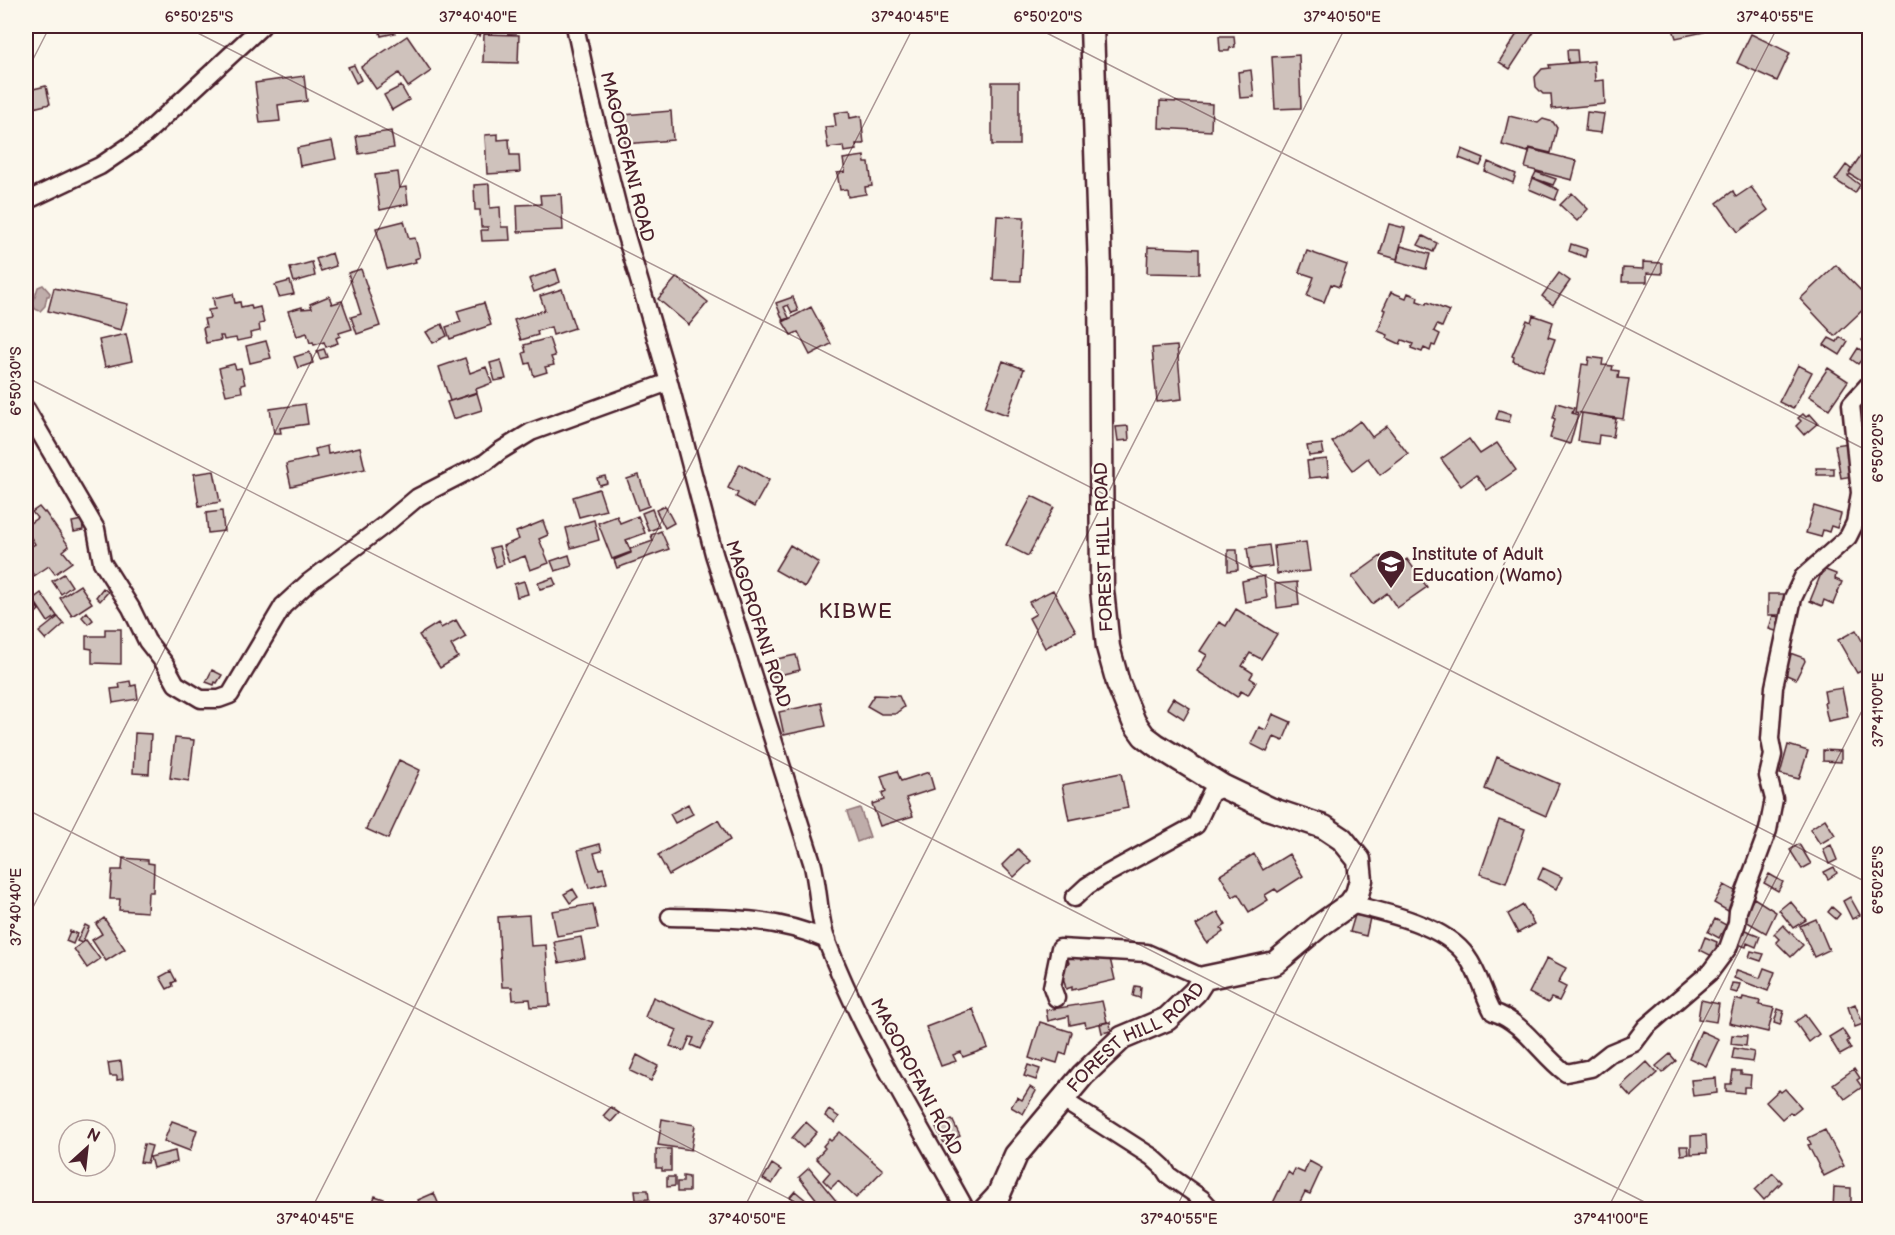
<svg xmlns="http://www.w3.org/2000/svg" width="1895" height="1235" font-family="'Balsamiq Sans',sans-serif">
<style>
.water{fill:#bfadaa;stroke:#907477;stroke-width:1.5}
.building{fill:#cfc2bc;stroke:#4a1f2b;stroke-width:1.5}
.lines{fill:none;stroke-linecap:round;stroke-linejoin:round}
.street-casing{stroke:#4a1f2b;stroke-width:21}
.secondary-casing{stroke:#4a1f2b;stroke-width:27}
.street{stroke:#fbf7ec;stroke-width:16}
.secondary{stroke:#fbf7ec;stroke-width:22}
.ticks{fill:none;stroke:#4a1f2b;stroke-width:1.5;stroke-opacity:0.45}
.labels{text-anchor:middle;dominant-baseline:central;stroke-width:4.5;stroke-linejoin:round;paint-order:stroke}
.street-label{font-size:18px;fill:#4a1f2b;stroke:#fbf7ec}
.poi-label{font-size:18px;fill:#4a1f2b;stroke:#fbf7ec;text-anchor:start}
.quarter-label{font-size:21px;letter-spacing:1.5px;fill:#4a1f2b;stroke:#fbf7ec}
.neatline{fill:none;stroke:#4a1f2b;stroke-width:2}
.ticks-label{font-size:15px;text-anchor:middle;fill:#4a1f2b}
</style>
<rect width="100%" height="100%" fill="#fbf7ec"/>
<filter id="ink" filterUnits="userSpaceOnUse"><feTurbulence type="fractalNoise" baseFrequency=".0167" numOctaves="2"/><feDisplacementMap in="SourceGraphic" scale="12" xChannelSelector="R" yChannelSelector="G"/><feConvolveMatrix kernelMatrix="1 2 1 2 8 2 1 2 1" color-interpolation-filters="sRGB"/></filter>
<g filter="url(#ink)">
<path class="water" d="M43,285L50,293L49,296H47L45,306L40,311L35,309L33,303L38,287Z
M860,808L870,837L857,842L847,812Z"/>
<path class="building" d="M378,26H393L395,33L381,36Z
M475,26L483,27L480,36L473,34Z
M978,26H1003L1004,27L979,32Z
M1106,26H1134V27L1120,29V26L1106,28Z
M1522,26H1538L1510,69L1499,62Z
M1672,26H1702L1704,32L1676,38Z
M484,34L519,35L518,63L483,62Z
M1751,34L1790,53L1777,81L1737,63Z
M407,36L431,71L408,87L399,73L376,89L361,67Z
M1219,36H1234L1235,47L1230,48L1229,51H1220Z
M1567,50H1577L1578,62L1568,63Z
M1299,55L1301,108L1275,109L1272,57Z
M1594,61L1595,81L1604,80L1605,104L1552,109L1551,94H1543L1536,87L1535,77L1542,69L1550,68L1549,65Z
M354,65L361,80L356,83L348,67Z
M1251,70L1254,97L1240,98L1238,72Z
M304,76L307,101L278,105L280,121L260,123L255,83Z
M992,82H1019V145H992Z
M46,86L50,104L33,108L29,90Z
M401,86L409,100L392,110L384,95Z
M1160,101L1212,104L1211,131L1159,128Z
M671,111L673,140L625,144L623,115Z
M849,111L850,118L861,116L864,144H856L857,150L844,152L843,146L828,148L825,127L836,126L834,113Z
M1587,112L1604,114L1601,133L1585,131Z
M1509,116L1538,123L1543,119L1553,122L1557,128L1551,153L1529,148L1528,152L1502,145Z
M391,131L394,148L359,154L356,136Z
M498,134V140L509,139L510,155H519L520,172L487,174L485,135Z
M332,141L336,159L300,166L297,148Z
M1462,149L1484,158L1480,166L1459,158Z
M1530,149L1577,161L1572,180L1525,168Z
M1861,155L1870,160V187L1850,174L1848,176L1860,185L1855,193L1835,180L1846,165L1851,169L1849,173Z
M864,156L865,163H869L872,186L865,187L866,194L848,197L847,189L840,190L837,173L845,172L843,159Z
M1488,162L1516,174L1513,183L1485,171Z
M398,172L400,188L406,187L408,204L380,210L375,175Z
M1536,172L1556,179L1553,185L1533,178Z
M1533,178L1559,190L1555,200L1529,189Z
M489,184L490,208L500,207L501,227H509L510,240L482,241L481,230H488V227H481L480,210H475L474,185Z
M1751,187L1768,210L1738,232L1717,203L1733,191L1736,197Z
M1572,193L1588,209L1577,221L1560,205Z
M561,194L563,230L518,232L517,205L541,204L540,195Z
M997,216L1024,217L1021,281L993,280Z
M404,221L409,239L415,238L420,257L415,259L416,262L387,269L376,228Z
M1389,224L1405,228L1397,259L1380,254Z
M1423,236L1437,243L1433,252L1418,245Z
M1571,244L1587,249L1585,257L1569,251Z
M1401,246L1430,254L1426,269L1397,261Z
M1148,247L1199,249V274L1147,273Z
M1307,251L1347,265L1339,287L1331,284L1324,302L1307,296L1314,277L1299,272Z
M332,253L336,266L321,271L316,259Z
M312,262L315,276L294,282L290,268Z
M1643,262L1662,263V274L1647,273V282H1622L1623,268L1643,269Z
M1836,265L1870,300V303L1835,336L1800,299Z
M361,269L380,326L357,334L351,317L361,314L348,273Z
M556,269L560,282L534,292L529,279Z
M1559,273L1570,281L1553,305L1542,296Z
M677,277L708,302L689,325L658,299Z
M290,281L294,294L279,297L275,285Z
M54,288L128,304L121,330L48,311Z
M562,289L575,328L553,335L551,327L537,331L538,335L521,340L514,320L545,310L540,296Z
M1391,292L1406,298L1408,293L1418,297L1417,301L1426,304L1427,302L1449,311L1442,327L1437,325L1434,331L1440,334L1435,346L1432,345L1430,351L1424,348L1422,352L1411,348L1413,344L1402,340L1400,344L1387,338L1388,335L1378,331L1386,310L1383,309Z
M233,294L235,303L240,302L241,307L251,305L252,309L260,307L264,323L259,324L260,331L250,333L251,338L237,341L236,338L224,340L223,336H220L221,340L206,343L203,328L206,327L204,319L210,318L208,310L215,309L213,298Z
M329,296L332,304L342,301L352,329L339,333L340,336L336,338L338,343L326,347L324,342L314,345L313,342L310,343L307,333L297,336L288,311L302,307V309L312,308L310,304Z
M793,297L798,311L792,313L788,305L784,307L789,318L783,320L776,303Z
M484,303L491,325L450,339L446,327L461,322L457,311Z
M811,307L831,344L810,355L798,332L791,335L783,322Z
M1533,315L1553,322L1548,337L1555,339L1543,372L1513,361L1514,357L1512,356L1527,320L1531,322Z
M442,324L447,336L433,343L426,332Z
M1870,333V347L1869,348L1862,340Z
M126,334L132,361L105,367L99,340Z
M1840,337L1848,342L1840,355L1824,345L1829,338L1837,342Z
M549,338L555,356L551,357L554,365L545,367L547,372L534,376L530,363L526,364L523,353L526,352L524,345Z
M266,341L271,358L250,363L246,346Z
M1177,346L1182,399L1157,402L1152,348Z
M1858,348L1866,354L1858,364L1851,359Z
M324,349L327,357L320,359L317,351Z
M310,352L313,363L298,368L294,357Z
M1589,357L1603,359L1602,365L1613,366L1612,370L1619,371L1618,378L1629,379L1623,419L1575,412L1582,364L1588,365Z
M465,358L470,373L486,367L492,383L476,389L477,392L450,401L439,367Z
M501,360L506,379L495,381L490,363Z
M1003,361L1024,369L1007,415L985,407Z
M234,364L236,369L241,368L245,384L241,385L242,392L226,395L219,368Z
M1798,365L1812,372L1793,409L1779,402Z
M1828,368L1848,381L1829,409L1809,396Z
M477,393L482,410L453,419L447,402Z
M1861,399L1870,400V430L1856,428Z
M1557,403L1574,408L1572,413L1578,415L1570,444L1550,438L1555,419L1553,418Z
M305,404L308,424L280,428L281,433H274L270,409Z
M1499,410L1511,414L1509,422L1496,419Z
M1582,413L1616,419L1613,437L1599,435L1598,444L1578,441Z
M1803,414L1806,417L1810,414L1818,423L1804,435L1796,426L1801,421L1798,418Z
M1360,421L1372,437L1387,426L1408,454L1380,475L1368,458L1353,470L1332,442Z
M1128,426L1129,440L1118,441L1116,427Z
M1469,439L1480,454L1497,443L1516,470L1487,490L1476,475L1461,486L1441,459Z
M1848,443L1853,476L1841,478L1835,445Z
M1322,444L1324,454L1309,456L1307,446Z
M327,446L328,454L360,447L365,469L291,486L286,464L317,457L315,449Z
M1870,450V477L1859,472Z
M1327,459L1329,476L1309,478L1307,461Z
M740,464L769,480L754,507L736,497L738,493L728,488Z
M1816,468H1834V475H1817Z
M214,471L220,502L199,506L194,474Z
M639,475L649,506L638,510L627,479Z
M605,476L607,483L599,485L597,478Z
M599,489L606,510L579,517L573,497Z
M1032,496L1054,507L1028,556L1006,545Z
M665,506L674,523L665,528L656,510Z
M1814,506L1841,514L1837,528L1831,526L1829,532L1823,530L1821,537L1806,533Z
M39,507L44,513L45,512L69,546L63,551L72,562L55,574L49,566L34,576L26,563V550L35,544L26,530V526L37,518L32,512Z
M652,509L659,527L649,531L642,513Z
M222,511L224,531L208,533L206,513Z
M617,516L620,523L638,516L645,533L626,540L631,552L612,559L598,523Z
M82,520L83,530L74,532L72,522Z
M594,520L599,540L571,548L566,528Z
M543,521L548,535L539,539L549,563L530,570L525,556L509,562L503,546L519,539L516,532Z
M661,531L669,549L617,568L614,560L631,553L630,549L653,541L651,535Z
M1306,542L1310,571L1277,574L1274,546Z
M790,545L819,563L805,587L775,570Z
M1269,545L1272,566L1250,569L1247,548Z
M499,546L504,564L496,567L490,548Z
M1228,550H1237L1238,570L1228,571Z
M569,555L572,566L555,571L551,561Z
M1381,556L1391,571L1407,559L1427,587L1397,608L1387,593L1372,604L1352,577Z
M1823,569L1836,574L1835,579L1842,582L1833,604L1824,600L1822,606L1810,601Z
M64,574L72,586L61,594L52,581Z
M1264,576L1267,598L1245,602L1242,581Z
M553,578L556,585L540,589L538,583Z
M524,581L528,594L517,597L514,584Z
M1297,582L1299,605L1277,608L1275,584Z
M80,585L92,603L72,616L60,598Z
M103,588L108,592L100,601L96,597Z
M1053,590L1076,631L1045,648L1029,618L1036,614L1029,602Z
M41,593L57,616L48,622L33,599Z
M26,594L39,610L27,621L26,619Z
M1768,594H1787V615H1768Z
M1236,609L1277,634L1261,659L1250,653L1242,666L1253,673L1250,678L1256,682L1248,695L1241,691L1237,697L1197,671L1207,655L1200,651L1219,622L1226,626Z
M87,612L93,620L88,624L82,617Z
M1773,615L1783,619L1779,632L1769,629Z
M58,617L64,624L46,640L39,632Z
M456,620L466,637L451,645L458,657L440,668L419,635L438,623L441,628Z
M105,629H121V664L92,663V649L86,648V636H105Z
M1856,630L1870,655V667L1857,673L1838,640Z
M1790,653L1804,658L1805,661L1796,679L1782,673Z
M796,655L800,670L771,677L767,661Z
M212,670L222,675L217,683L215,682L214,685L206,682Z
M130,681L131,686L136,685L138,699L113,703L111,689L120,688L119,683Z
M1842,688L1848,717L1828,721L1824,703L1826,702L1824,691Z
M874,695L899,696L904,707L895,714H881L867,706Z
M1173,698L1190,708L1184,719L1167,708Z
M821,703L826,726L784,735L779,712Z
M1273,714L1291,722L1283,741L1274,737L1267,752L1251,744L1259,727L1266,730Z
M135,733L151,734L149,774L133,773Z
M175,738L194,740L189,781L170,778Z
M1788,745L1808,751L1799,779L1780,774Z
M1823,750L1841,751V762L1823,761Z
M1497,757L1559,784L1546,816L1485,789Z
M399,760L420,770L388,839L366,829Z
M897,771L901,781L929,772L934,789L906,798L913,816L880,826L872,804L884,800L882,793L886,791L881,776Z
M1121,773L1128,808L1069,820L1062,785Z
M688,804L693,814L675,823L670,814Z
M1825,819L1835,835L1820,844L1810,829Z
M718,820L730,840L669,875L658,855Z
M1499,820L1525,829L1506,883L1480,874Z
M600,844L602,851L594,853L599,869L603,868L607,883L589,888L578,850Z
M1799,844L1811,864L1802,869L1790,850Z
M1831,845L1837,860L1829,864L1823,849Z
M1018,849L1031,861L1014,877L1002,865Z
M1254,854L1263,870L1289,854L1303,876L1278,892L1275,889L1265,895L1268,900L1249,912L1238,894L1233,897L1220,875Z
M123,858L148,860V863L154,864L153,892H148L147,912L119,910L120,899H110L112,870H122Z
M1834,867L1837,873L1828,879L1824,872Z
M1543,868L1562,877L1556,889L1538,879Z
M1769,874L1783,882L1778,891L1764,883Z
M1724,885L1739,893L1728,911L1714,903Z
M573,889L578,897L570,903L564,894Z
M1850,897L1860,915L1852,919L1843,901Z
M1754,898L1776,912L1766,933L1739,917L1746,907L1748,908Z
M1790,901L1806,920L1793,928L1779,910Z
M593,904L598,929L557,936L552,911Z
M1523,905L1534,924L1518,933L1508,914Z
M1832,907L1840,914L1836,919L1828,912Z
M1218,912L1226,925L1221,928L1223,932L1207,943L1196,925Z
M529,915L531,946L546,945L550,1006L531,1007L530,999L513,1000L512,987H502L498,917Z
M1355,915L1370,918L1366,936L1350,932Z
M104,918L125,949L106,961L92,940L102,934L96,924Z
M1715,919L1726,925L1719,938L1708,932Z
M1816,919L1829,950L1814,957L1800,926Z
M85,925L89,927L82,943L77,941Z
M1783,925L1803,945L1791,957L1776,942L1779,939L1774,934Z
M1740,928L1760,936L1756,947L1747,943L1746,947L1735,943Z
M70,931L77,934L73,944L66,941Z
M581,937L585,958L559,963L554,942Z
M1705,937L1717,942L1716,946L1719,947L1717,953L1714,951L1712,956L1700,950Z
M86,940L100,959L87,968L74,949Z
M1751,951L1764,954L1761,961L1749,957Z
M1080,954L1081,960L1109,954L1115,980L1072,990V987L1066,989L1060,965L1069,963L1067,957Z
M1547,958L1566,968L1558,983L1566,987L1559,1001L1551,998L1548,1003L1529,993Z
M1764,968L1775,972L1768,991L1734,978L1737,970L1760,978Z
M171,971L176,981L172,983L173,986L167,989L160,977Z
M1732,983L1740,984L1737,993L1730,991Z
M1135,986L1141,987L1140,998L1133,996Z
M653,997L713,1023L700,1049L691,1045L694,1038L690,1037L684,1051L670,1046L677,1030L645,1017Z
M1743,997L1760,1001L1759,1005L1774,1008L1768,1032L1729,1023L1735,999L1742,1001Z
M1701,1000L1719,1004L1716,1022L1698,1019Z
M1102,1001L1107,1022L1086,1027L1085,1022L1070,1025L1069,1016L1048,1021L1046,1010Z
M1855,1004L1863,1024L1855,1027L1848,1007Z
M973,1009L988,1048L963,1057L961,1052L953,1055L956,1061L941,1066L926,1027Z
M1778,1009L1784,1011L1780,1025L1774,1023Z
M1805,1015L1819,1034L1809,1042L1795,1022Z
M1040,1022L1072,1032L1066,1055L1060,1053L1057,1063L1044,1059L1043,1063L1029,1058Z
M1110,1022L1111,1031L1102,1033L1100,1024Z
M1842,1029L1849,1040L1847,1042L1851,1049L1840,1055L1829,1037Z
M1701,1031L1719,1039L1706,1066L1689,1058Z
M1732,1035L1747,1036L1746,1046L1731,1044Z
M1734,1048L1754,1052L1752,1062L1732,1059Z
M1670,1054L1676,1061L1662,1073L1656,1066Z
M637,1055L658,1066L651,1081L630,1071Z
M121,1061L123,1079L117,1080V1076H110L108,1063Z
M1647,1062L1657,1073L1631,1097L1621,1086Z
M1028,1065L1040,1069L1036,1080L1024,1076Z
M1854,1069L1860,1078L1857,1080L1862,1087L1845,1099L1833,1084Z
M1733,1071H1741V1074L1751,1075L1750,1087H1744V1093L1726,1091V1084H1731Z
M1716,1078L1717,1093L1693,1096L1691,1080Z
M1030,1087L1036,1091L1023,1114L1011,1107L1017,1097L1022,1100Z
M1785,1089L1801,1107L1792,1114L1790,1112L1782,1119L1766,1102L1779,1090L1781,1092Z
M611,1107L619,1113L611,1122L603,1116Z
M829,1110L839,1117L835,1123L825,1116Z
M662,1119L695,1125L691,1150L658,1145Z
M952,1119L960,1136L944,1143L936,1127Z
M172,1121L197,1130L190,1151L164,1141Z
M806,1122L817,1132L803,1148L792,1138Z
M1825,1130L1844,1166L1824,1176L1808,1145L1811,1144L1808,1138Z
M840,1132L883,1170L856,1198L838,1181L831,1188L823,1180L830,1172L816,1158L825,1148L823,1146L829,1139L831,1141Z
M1706,1135L1707,1153L1691,1154V1136Z
M144,1144L152,1146L147,1163L140,1162Z
M1680,1146H1688L1689,1154L1681,1155Z
M656,1149H671V1171H662V1168H656Z
M175,1151L177,1162L153,1168L150,1157Z
M1309,1161L1322,1168L1310,1194L1305,1192L1296,1210H1286L1273,1203L1288,1172L1292,1175L1295,1169L1304,1173Z
M772,1164L781,1170L772,1184L763,1179Z
M809,1168L838,1203L832,1209L830,1207L825,1210L799,1177Z
M1773,1173L1782,1182L1764,1200L1755,1190Z
M683,1176L689,1177V1192H677V1182H683Z
M667,1177H675V1186L667,1187Z
M1834,1187L1851,1188V1210H1833Z
M635,1190H648L649,1199L636,1200Z
M795,1191L807,1201L802,1207L790,1197Z
M434,1193L441,1210H422L418,1200Z
M375,1196L384,1199L380,1210L371,1207Z
M470,1203L488,1209L487,1210H458L460,1205L469,1208Z"/>
<g class="lines">
<g class="street-casing">
<path id="street" d="M575,26L591,101L619,212L669,382L714,554L812,862C819,888 818,917 827,942C863,1036 918,1122 966,1210
M26,201L100,166L141,138L262,26
M26,409L96,529L102,562L131,608L147,641L165,664L176,684L201,699H219L230,695L283,606L309,582L387,523L418,497L486,462L500,451L531,432L669,382
M1074,898L1087,886L1103,876L1196,825L1211,793L1224,787
M1350,904C1385,912 1447,926 1467,957C1479,973 1483,994 1493,1012C1524,1022 1541,1055 1566,1073L1591,1068L1610,1053L1634,1043L1646,1027L1710,972L1728,948L1737,923L1738,911L1768,830L1774,799L1768,776L1773,755L1770,739L1774,687L1793,598L1803,577L1848,537L1855,523L1860,493L1851,404L1870,383
M670,917C723,918 778,917 827,940
M1056,998L1052,987L1060,948L1147,953L1204,978
M1063,1100L1152,1157L1163,1167L1168,1175L1202,1199L1212,1210"/>
</g>
<g class="secondary-casing">
<g id="secondary">
<path id="s1" d="M985,1210L998,1196L1016,1155L1083,1075L1122,1038L1167,1019L1195,992L1204,978L1275,963L1319,926L1350,904L1357,894L1361,880L1359,860L1342,839L1324,827L1270,809L1224,787L1156,745L1144,736L1134,722L1118,683L1108,647L1102,590L1100,269L1092,26"/>
</g>
</g>
<use href="#street" class="street"/>
<use href="#secondary" class="secondary"/>
</g>
</g>
<path class="ticks" d="M184,26L1870,884M1033,26L1870,452M26,73L50,26M26,377L1660,1210M26,809L811,1210M26,921L482,26M311,1210L914,26M743,1210L1346,26M1175,1210L1778,26M1607,1210L1870,695"/>
<defs>
<g id="university-pin" transform="scale(1.5)"><path d="M0 17L-7.5 6A9.5 9.5 0 1 1 7.5 6Z" fill="#4a1f2b" stroke="#fbf7ec"/><path d="M0-5L7-2L0 1L-7-2ZM-4 1L0 2.5L4 1V4Q0 6-4 4Z" fill="#fff"/></g>
</defs>
<g fill-rule="evenodd">
<use href="#university-pin" x="1391" y="564"/>
</g>
<g class="labels">
<g class="street-label">
<text transform="translate(627 157) rotate(76)">MAGOROFANI ROAD</text>
<text transform="translate(1104 547) rotate(-92)">FOREST HILL ROAD</text>
<text transform="translate(758 624) rotate(72)">MAGOROFANI ROAD</text>
<text stroke="none"><textPath href="#s1" startOffset="234">FOREST HILL ROAD</textPath></text>
<text transform="translate(916 1077) rotate(62)">MAGOROFANI ROAD</text>
</g>
<g class="poi-label">
<text x="1412" y="554">Institute of Adult<tspan x="1412" dy="21">Education (Wamo)</tspan></text>
</g>
<g class="quarter-label">
<text x="856" y="611">KIBWE</text>
</g>
</g>
<rect width="1895" height="1235" fill="none" stroke="#fbf7ec" stroke-width="66"/>
<g transform="translate(87 1148) rotate(27)"><circle r="28" fill="#fbf7ec" stroke="#b4a19f" stroke-width="1.5"/>
<path d="M0-4.5L10 22L0 15L-10 22Z" fill="#4a1f2b"/>
<text y="-9" font-size="16" font-weight="bold" text-anchor="middle" fill="#4a1f2b">N</text>
</g>
<rect x="33" y="33" width="1829" height="1169" class="neatline"/>
<g class="ticks-label">
<text x="199" y="22">6°50'25"S</text>
<text x="478" y="22">37°40'40"E</text>
<text x="910" y="22">37°40'45"E</text>
<text x="1048" y="22">6°50'20"S</text>
<text x="1342" y="22">37°40'50"E</text>
<text x="1775" y="22">37°40'55"E</text>
<text transform="translate(16 381) rotate(-90)" y="5">6°50'30"S</text>
<text transform="translate(1878 448) rotate(-90)" y="5">6°50'20"S</text>
<text transform="translate(1878 710) rotate(-90)" y="5">37°41'00"E</text>
<text transform="translate(1878 880) rotate(-90)" y="5">6°50'25"S</text>
<text transform="translate(16 907) rotate(-90)" y="5">37°40'40"E</text>
<text x="315" y="1224">37°40'45"E</text>
<text x="747" y="1224">37°40'50"E</text>
<text x="1179" y="1224">37°40'55"E</text>
<text x="1611" y="1224">37°41'00"E</text>
</g>
</svg>
